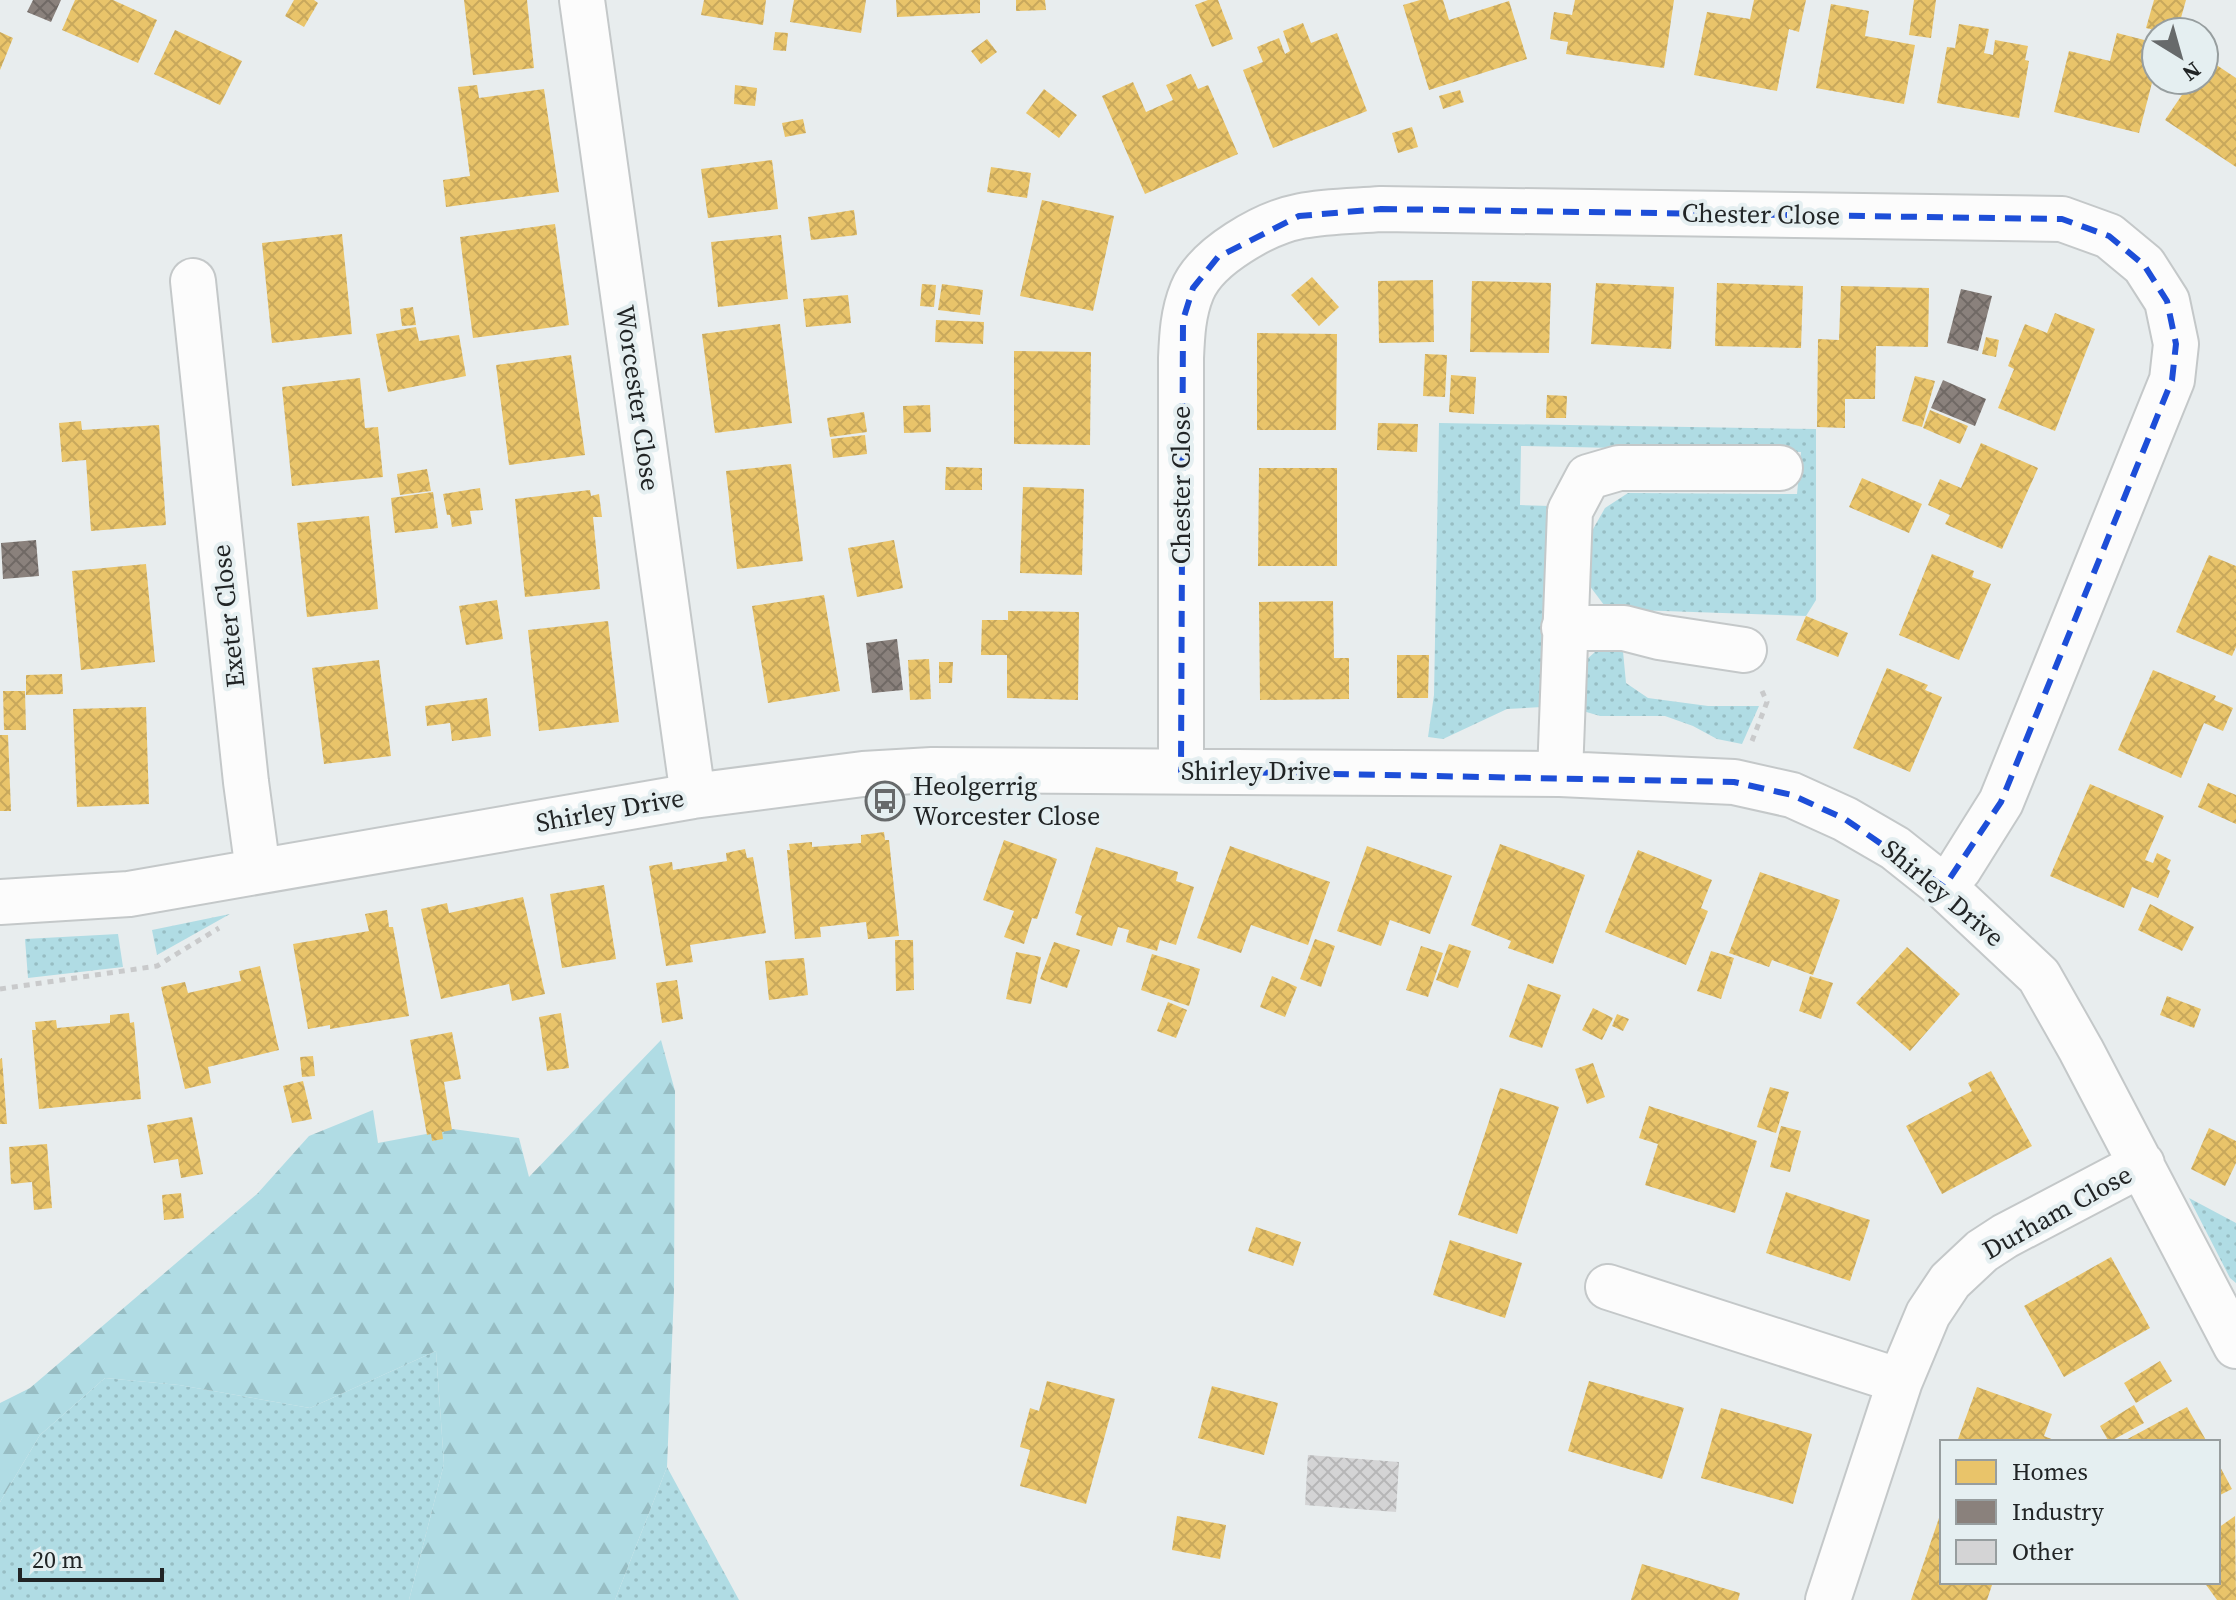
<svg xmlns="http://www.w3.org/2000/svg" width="2236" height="1600" font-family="'Source Serif 4',serif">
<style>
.grass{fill:url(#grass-dots)}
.forest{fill:url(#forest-firs)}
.homes{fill:url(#homes-cross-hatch)}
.industry{fill:url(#industry-cross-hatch)}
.building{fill:url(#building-cross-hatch)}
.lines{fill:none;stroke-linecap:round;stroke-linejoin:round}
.minor-casing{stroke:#c4c8c9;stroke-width:48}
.path{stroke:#c9cacb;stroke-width:5;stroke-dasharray:6 6;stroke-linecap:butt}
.minor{stroke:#fcfcfc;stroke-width:44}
.marked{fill:none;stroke:#1d4ed8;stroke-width:6;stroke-dasharray:16 10;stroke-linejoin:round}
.labels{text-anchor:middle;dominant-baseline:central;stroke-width:8;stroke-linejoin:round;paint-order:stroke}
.street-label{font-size:26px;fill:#212425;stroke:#e5eff1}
.poi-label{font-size:26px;fill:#212425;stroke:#e5eff1;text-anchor:start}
</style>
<defs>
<pattern id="grass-dots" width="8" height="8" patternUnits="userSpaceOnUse" patternTransform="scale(2)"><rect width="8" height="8" fill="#b0dce4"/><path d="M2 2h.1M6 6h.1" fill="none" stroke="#97bdc3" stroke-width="1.8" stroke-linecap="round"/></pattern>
<pattern id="forest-firs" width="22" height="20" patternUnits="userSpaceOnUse" patternTransform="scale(2)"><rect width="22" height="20" fill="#b0dce4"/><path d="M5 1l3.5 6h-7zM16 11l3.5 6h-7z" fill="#97bdc3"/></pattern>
<pattern id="homes-cross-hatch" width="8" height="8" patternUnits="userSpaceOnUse" patternTransform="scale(2)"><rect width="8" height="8" fill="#e9c46a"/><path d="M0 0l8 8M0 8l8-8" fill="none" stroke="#c8a85c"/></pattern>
<pattern id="industry-cross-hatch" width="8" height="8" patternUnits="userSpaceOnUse" patternTransform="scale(2)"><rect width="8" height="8" fill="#8a817c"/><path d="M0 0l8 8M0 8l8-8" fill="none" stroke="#706965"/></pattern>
<pattern id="building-cross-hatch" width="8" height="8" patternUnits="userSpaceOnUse" patternTransform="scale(2)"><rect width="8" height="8" fill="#d4d4d5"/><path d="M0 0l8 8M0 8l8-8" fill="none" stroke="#b6b6b7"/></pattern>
</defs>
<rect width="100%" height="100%" fill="#e8edee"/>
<path class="grass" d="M1439,423L1816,429V600L1806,616L1607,609L1586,581L1588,538L1605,508L1628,493L1797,494L1801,452L1521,446L1520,505L1550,506L1542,707L1507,709L1443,739L1428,737L1434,695Z
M1622,641L1626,683L1648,698L1708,706H1759L1742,744L1717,739L1693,726L1665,716H1600L1583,711L1586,660L1604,644Z
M230,914L157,955L152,930Z
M118,934L123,967L28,978L25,939Z
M2189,1198L2236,1223V1283L2230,1278Z
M436,1351L444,1464L409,1600H0V1502L40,1435L105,1378L179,1385L310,1408Z
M667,1467L739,1600H615Z"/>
<path class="forest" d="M661,1040L675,1091L674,1291L667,1467L615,1600H409L444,1464L436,1351L310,1408L179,1385L105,1378L40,1435L0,1502V1403L30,1388L257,1194L309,1136L373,1110L378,1143L453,1129L519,1138L529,1177Z"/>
<path class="homes" d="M75,0H113L157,20L138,63L62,30Z
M294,0H314L318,3L304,27L285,16Z
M464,0H527L534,68L473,75Z
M704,0H766L763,25L701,15Z
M794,0H866L861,33L790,22Z
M896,0H980V13L897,17Z
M1016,0H1045L1046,10L1016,11Z
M1208,0H1218L1233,39L1212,47L1195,5Z
M1420,0H1443L1449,20L1509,1L1527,59L1429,90L1403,5Z
M1575,0H1674L1664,68L1566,54L1568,42L1550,39L1554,12L1572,15Z
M1754,0H1806L1799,32L1789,29L1777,91L1694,75L1707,12L1750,19Z
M1914,0H1936L1931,38L1909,35Z
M2154,0H2186L2177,32H2163L2146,28Z
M1831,4L1869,11L1865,36L1915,45L1904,104L1816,88Z
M1303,23L1311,43L1337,33L1367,111L1273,148L1243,70L1263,62L1257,47L1279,38L1285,54L1290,51L1283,31Z
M1959,24L1989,29L1984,53L1993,55L1995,40L2028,46L2025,60L2029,61L2019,118L1937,103L1947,47L1955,48Z
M175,30L242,61L220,105L154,74Z
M0,32L13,38L0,70Z
M775,32L788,33L786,51L773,50Z
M2117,33L2156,43V75H2154L2139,133L2054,112L2069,51L2110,61Z
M987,39L997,52L981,64L971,51Z
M2206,58L2236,78V167L2165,120L2192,80H2204Z
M1191,74L1198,89L1208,85L1238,154L1145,194L1102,96L1133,82L1146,112L1173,100L1166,85Z
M477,85L479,98L544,89L559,192L446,207L443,180L470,176L458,87Z
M735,85L757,88L755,106L734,104Z
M1044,89L1077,115L1059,138L1026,113Z
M1460,90L1464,102L1443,109L1439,96Z
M803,119L806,133L785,137L782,123Z
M1412,127L1418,147L1398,153L1392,133Z
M772,160L778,209L708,218L701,169Z
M991,167L1031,173L1027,198L987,192Z
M1042,200L1114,216L1093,311L1020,296Z
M854,210L857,235L811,240L808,217Z
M555,224L569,325L473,338L460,237Z
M342,234L352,334L272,343L262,243Z
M781,235L788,299L718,307L711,242Z
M1312,277L1339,307L1319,326L1291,295Z
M1433,280L1434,342L1379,343L1378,281Z
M1472,281L1551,283L1549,353L1470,352Z
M1596,283L1674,287L1671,349L1591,344Z
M1717,283L1803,286L1801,348L1715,346Z
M922,284L936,285L934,307L920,306Z
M942,284L983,290L980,315L938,310Z
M1841,286L1929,288L1928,347L1876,346L1875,399H1845V428L1817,427L1818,339L1839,340Z
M848,295L851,323L806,327L803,299Z
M413,307L416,325L402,326L400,309Z
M2055,313L2095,329L2055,431L1998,408L2014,369L2008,366L2025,324L2047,333Z
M936,320L984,322L983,344L935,342Z
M780,324L792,423L715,433L702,334Z
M416,327L419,341L459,335L466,376L388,392L376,334Z
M1257,333L1337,334L1336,430H1257Z
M1986,337L1999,340L1996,357L1982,354Z
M1014,351L1091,352L1090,445L1014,444Z
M1425,354L1447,355L1445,397L1423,396Z
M571,355L585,455L509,465L496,365Z
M1451,375L1476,377L1474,414L1449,412Z
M1915,376L1935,381L1922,427L1902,421Z
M360,378L365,428L378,427L383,477L292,486L282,387Z
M1547,395L1567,396L1566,418H1546Z
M930,405L931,432L904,433L903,406Z
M1930,410L1968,426L1960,444L1923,428Z
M864,412L867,432L830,437L827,418Z
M81,421L82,430L159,425L166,525L91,531L86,460L62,462L59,423Z
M1378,423L1418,424L1417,452L1377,450Z
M865,435L867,454L833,458L831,439Z
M1981,443L2038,468L2002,549L1945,524L1950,515L1928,505L1940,479L1961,488Z
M791,464L803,561L737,569L726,471Z
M946,467L982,468V490H945Z
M1259,468H1337V566H1258Z
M427,469L431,491L400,495L397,474Z
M1862,478L1922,504L1909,533L1849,507Z
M1023,487L1084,489L1082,575L1020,573Z
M480,488L483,510L470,511L472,524L452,527L450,515H447L443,494Z
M590,490L591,496L599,494L602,517H593L600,589L525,597L515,499Z
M433,492L438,528L395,533L391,498Z
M369,516L378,609L307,617L297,523Z
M894,540L903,588L857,597L848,548Z
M1932,554L1974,571L1972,577L1991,584L1959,660L1899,635Z
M2209,555L2236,566V647L2232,656L2176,632Z
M146,564L155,662L81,670L72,571Z
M824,595L840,691L768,703L752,606Z
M497,600L503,639L466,645L459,606Z
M1333,601L1334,658H1349V699L1260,700L1259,602Z
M1008,611L1079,612L1078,700L1007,698V655H981L982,620H1008Z
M1806,616L1848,633L1838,657L1796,640Z
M608,621L619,722L539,731L528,630Z
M1397,655H1429L1428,698H1397Z
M929,659L931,699L910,700L908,660Z
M379,660L391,756L324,764L312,668Z
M939,662H953L952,683H939Z
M1887,668L1928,685L1925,690L1942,697L1910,772L1853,748Z
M2153,670L2216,696L2214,700L2233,708L2223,731L2204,723L2181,778L2118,750Z
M62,674L63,694L26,695V675Z
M3,691H25L26,730H4Z
M487,698L491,736L452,741L450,723L427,726L425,706Z
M146,707L149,804L77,807L73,709Z
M0,735H8L11,811H0Z
M2208,783L2236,795V824L2198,807Z
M2090,784L2164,816L2145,860L2153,863L2157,853L2171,860L2167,869L2170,871L2158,898L2132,887L2124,908L2050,876Z
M884,832L885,840H889L899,936L868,939L866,922L820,927L821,937L795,939L787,850H790L789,844L812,842V847L861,843V835Z
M1004,840L1057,859L1037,919L1032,918L1024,944L1004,937L1014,911L983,900Z
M1500,844L1585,875L1553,964L1508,948L1511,941L1471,925Z
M1230,846L1330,882L1308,945L1251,925L1241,953L1197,938Z
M1367,846L1452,876L1430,934L1390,920L1381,946L1337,931Z
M1096,847L1178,872L1176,881L1194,887L1176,945L1160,940L1157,951L1126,942L1129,930L1118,927L1112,946L1076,935L1082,916L1075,913Z
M745,849L747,858L753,857L766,933L690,945L693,962L666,966L649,866L672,862L673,870L727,861L726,853Z
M1638,850L1712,880L1701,908L1708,911L1686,965L1605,932Z
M1760,872L1840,900L1813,975L1772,960L1769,967L1729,953Z
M604,885L616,959L562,968L550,894Z
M523,897L545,994L512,1001L509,984L441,999L421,909L447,903L449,913Z
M2150,904L2194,927L2182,951L2138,930Z
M387,910L389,927H393L409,1016L330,1029V1025L308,1029L293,944L369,931L365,914Z
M1315,939L1335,946L1321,987L1300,979Z
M895,940H913L914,990L896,991Z
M1054,942L1080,950L1067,988L1040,979Z
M1449,944L1471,951L1458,988L1436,980Z
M1421,946L1443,953L1428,997L1406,990Z
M1907,947L1960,994L1910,1051L1856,1003Z
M1711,951L1734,958L1721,999L1697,991Z
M1016,952L1041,957L1031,1004L1006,999Z
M1152,954L1200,969L1189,1006L1141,990Z
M804,958L808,995L769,1000L765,961Z
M260,966L279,1050L208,1067L211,1083L185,1089L161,987L185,982L188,993L241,981L239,971Z
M1272,976L1297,987L1285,1017L1260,1007Z
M1810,976L1833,983L1821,1019L1799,1011Z
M677,980L683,1019L662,1023L656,983Z
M1528,984L1561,995L1542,1048L1509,1037Z
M2167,996L2201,1009L2194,1028L2160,1015Z
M1168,1002L1187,1010L1176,1038L1157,1031Z
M1593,1008L1613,1018L1602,1040L1582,1030Z
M129,1013L130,1023L134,1022L141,1099L39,1109L32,1030H36L35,1022L56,1020L57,1028L110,1023V1015Z
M561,1013L569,1068L547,1071L539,1017Z
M1617,1014L1629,1019L1623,1031L1612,1026Z
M452,1032L461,1079L444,1082L452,1130L442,1132L443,1139L432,1141L431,1134L427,1135L410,1040Z
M313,1056L315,1076L302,1077L300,1057Z
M2,1058L7,1124H0V1059Z
M1593,1063L1605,1097L1587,1104L1575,1069Z
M1991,1071L2032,1146L1942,1194L1906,1126L1972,1091L1968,1083Z
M303,1081L312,1119L292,1123L283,1086Z
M1770,1087L1789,1092L1776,1133L1757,1127Z
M1500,1088L1559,1107L1517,1234L1458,1215Z
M1649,1106L1757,1141L1735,1213L1645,1185L1658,1144L1639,1138Z
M192,1117L203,1174L181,1178L178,1159L154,1163L147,1125Z
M1781,1126L1801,1131L1790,1172L1770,1167Z
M2209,1128L2236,1141V1163L2225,1186L2191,1169Z
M47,1144L52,1208L34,1210L32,1182L11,1184L9,1147Z
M1786,1192L1870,1220L1850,1281L1766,1253Z
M181,1193L184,1218L164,1220L162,1195Z
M1256,1227L1301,1242L1293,1266L1248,1251Z
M1450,1240L1522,1263L1505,1318L1433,1295Z
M2111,1257L2150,1328L2064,1377L2024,1306Z
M2160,1361L2172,1381L2136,1403L2124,1383Z
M1047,1381L1115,1399L1086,1504L1020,1486L1030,1450L1020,1447L1030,1408L1039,1411Z
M1589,1381L1684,1408L1662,1479L1568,1451Z
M1212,1386L1278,1403L1264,1455L1198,1438Z
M1977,1387L2052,1414L2044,1436L2059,1442H1957Z
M2134,1405L2144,1423L2109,1442L2100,1426Z
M2187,1407L2207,1442H2122Z
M1721,1408L1812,1434L1793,1504L1701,1478Z
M2218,1463L2232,1489L2218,1496Z
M1177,1516L1226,1525L1220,1559L1172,1550Z
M2235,1516L2236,1600H2217L2204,1582H2218V1528Z
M1939,1518H1942V1582H1993L1987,1600H1911Z
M1642,1564L1740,1593L1738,1600H1631Z"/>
<path class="industry" d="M33,0H61L51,22L27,12Z
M1961,289L1992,296L1978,351L1947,343Z
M1943,380L1986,399L1975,426L1931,408Z
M36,540L39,576L3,579L1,543Z
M897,639L903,690L872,693L866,643Z"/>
<path class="building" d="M1308,1455L1399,1462L1396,1512L1305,1505Z"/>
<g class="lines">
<g class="minor-casing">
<path id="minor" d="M582,0L693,796
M193,281L246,782L258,871
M1564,628H1624L1659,637L1744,650
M1181,771V358C1182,335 1183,313 1192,291C1206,256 1265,223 1301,216C1326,211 1355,211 1381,209L2062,219L2109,236L2144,265L2167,301L2176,344L2172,380L2001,802L1959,869L1944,887
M1560,774L1570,511L1588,477L1619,468H1780
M0,902L129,894L693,796L863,774L932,770L1560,774L1734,782L1792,795L1845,819L1895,848L1944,887L2039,976L2081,1050L2236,1346
M1608,1287L1900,1381
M1828,1600L1900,1381L1928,1314L1950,1281L1982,1251L2005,1236L2142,1164"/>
</g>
<path class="path" d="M1752,741L1767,702L1762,691
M0,989L157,966L219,928"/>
<use href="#minor" class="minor"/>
</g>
<path class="marked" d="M1381,209L2062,219L2109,236L2144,265L2167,301L2176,344L2172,380L2001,802L1944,887L1845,819L1792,795L1734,782L1181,771L1183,320L1193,288L1218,257L1299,216Z"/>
<defs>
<g id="bus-ring" transform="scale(2)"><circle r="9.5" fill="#e5eff1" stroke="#676a6b" stroke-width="1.5"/><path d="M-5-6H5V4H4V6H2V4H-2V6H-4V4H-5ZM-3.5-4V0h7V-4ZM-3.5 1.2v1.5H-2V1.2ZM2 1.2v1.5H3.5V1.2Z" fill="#676a6b"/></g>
</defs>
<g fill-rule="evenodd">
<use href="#bus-ring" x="885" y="801"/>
</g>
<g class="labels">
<g class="street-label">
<text transform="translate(1761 214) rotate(1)">Chester Close</text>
<text transform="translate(638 398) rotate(82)">Worcester Close</text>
<text transform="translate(1181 485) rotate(-90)">Chester Close</text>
<text transform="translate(228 616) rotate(-96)">Exeter Close</text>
<text x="1256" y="771">Shirley Drive</text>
<text transform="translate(610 810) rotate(-10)">Shirley Drive</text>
<text transform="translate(1943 893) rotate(40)">Shirley Drive</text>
<text transform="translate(2057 1212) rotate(-29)">Durham Close</text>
</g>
<g class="poi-label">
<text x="913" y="786">Heolgerrig<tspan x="913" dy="30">Worcester Close</tspan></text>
</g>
</g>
<rect x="1940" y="1440" width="280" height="144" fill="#e5eff1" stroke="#979e9f" stroke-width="2"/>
<rect x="1956" y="1460" width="40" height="24" fill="#e9c46a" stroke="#979e9f" stroke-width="2"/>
<text x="2012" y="1480" font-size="24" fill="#212425">Homes</text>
<rect x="1956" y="1500" width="40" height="24" fill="#8a817c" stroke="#979e9f" stroke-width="2"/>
<text x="2012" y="1520" font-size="24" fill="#212425">Industry</text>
<rect x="1956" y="1540" width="40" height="24" fill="#d4d4d5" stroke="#979e9f" stroke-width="2"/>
<text x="2012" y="1560" font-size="24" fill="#212425">Other</text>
<g transform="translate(2180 56) rotate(143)"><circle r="38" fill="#e5eff1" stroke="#979e9f" stroke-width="2"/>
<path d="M0-6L14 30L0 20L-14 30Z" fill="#676a6b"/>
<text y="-12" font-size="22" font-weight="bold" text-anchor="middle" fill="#212425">N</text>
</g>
<path d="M20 1568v12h142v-12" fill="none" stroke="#212425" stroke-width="4"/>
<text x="32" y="1568" font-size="24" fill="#212425" stroke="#e5eff1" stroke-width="6" paint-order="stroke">20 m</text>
</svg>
